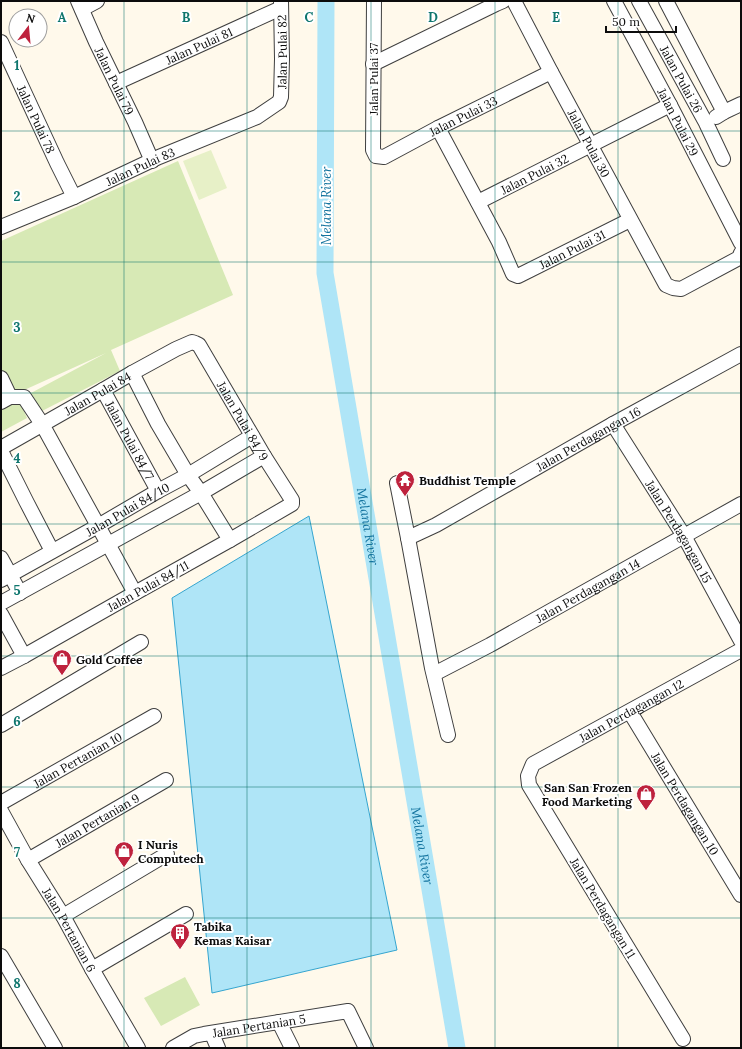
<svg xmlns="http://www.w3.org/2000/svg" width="742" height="1049" font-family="Lora,serif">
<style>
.green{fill:#d7e9b5}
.pitch{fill:#e7f0c7}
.water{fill:#afe5f7;stroke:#35a5cf}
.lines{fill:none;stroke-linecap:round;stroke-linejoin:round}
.river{stroke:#afe5f7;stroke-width:17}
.minor-casing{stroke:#3f3f3f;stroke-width:16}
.minor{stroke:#fff;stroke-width:14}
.grid{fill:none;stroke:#0f766e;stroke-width:1;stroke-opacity:0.55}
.labels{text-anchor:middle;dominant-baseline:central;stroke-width:4;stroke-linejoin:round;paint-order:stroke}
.street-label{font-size:12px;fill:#0c0c0c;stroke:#fff}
.poi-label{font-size:12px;font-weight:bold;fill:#0c0c0c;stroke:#fff;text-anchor:start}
.water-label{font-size:13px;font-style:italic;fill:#14749f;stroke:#fff}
.grid-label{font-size:13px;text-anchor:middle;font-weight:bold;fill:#0f766e;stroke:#fff;stroke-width:4;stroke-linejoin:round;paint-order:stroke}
</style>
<rect width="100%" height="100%" fill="#fff9eb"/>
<path class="green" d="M178,161L233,295L111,350L120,371L42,411L31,393L106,353L11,396L1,375V241Z
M18,398L27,418L1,432V407Z
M185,977L200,1005L161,1026L144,998Z"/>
<path class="pitch" d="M211,150L227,188L199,200L183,161Z"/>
<path class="water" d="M309,516L397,950L212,993L172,598Z"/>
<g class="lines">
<path class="river" id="s1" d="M326,1L325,273L457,1048"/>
<g class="minor-casing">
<g id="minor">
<path id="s2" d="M78,1L96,42L135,122L152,161"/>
<path id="s3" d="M374,1L373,150L376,156L384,157L438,128L551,72"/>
<path id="s4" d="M514,1L551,72L666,285L673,288L681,289L739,258L741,253"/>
<path id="s5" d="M614,1L670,105L741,243"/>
<path id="s6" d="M639,1L706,123L723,159"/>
<path d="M666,1L724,112"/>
<path d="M82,9L97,1"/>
<path id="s7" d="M1,42L57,163L74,197"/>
<path d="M373,64L496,4L503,1"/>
<path id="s8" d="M116,83L281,8"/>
<path d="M716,117L724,112L741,104"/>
<path id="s9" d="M438,128L499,242L513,274L518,276L630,220"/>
<path id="s10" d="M478,202L670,105"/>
<path id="s11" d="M1,227L74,197L159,157L257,117L279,102L281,97L282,59L281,1"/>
<path d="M132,373L158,424L188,475L201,493L230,540"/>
<path d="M1,378L10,397"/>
<path id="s12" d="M103,390L158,491"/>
<path d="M1,402L10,397H24L42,424L135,593"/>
<path id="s13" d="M613,424L684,536L741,641"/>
<path id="s14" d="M1,448L103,390L132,373L176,349L192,342L195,343L199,345L264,456L292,500V504L230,540L135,593L24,656L1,668"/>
<path d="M1,451L26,501L52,551"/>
<path d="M397,483L408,538L432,668L448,735"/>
<path id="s15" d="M408,538L436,525L613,424L741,354"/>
<path d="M1,558L20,593"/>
<path id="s16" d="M1,580L98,526L158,491L188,475L252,436"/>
<path d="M1,603L201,493L264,456"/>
<path d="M1,614L24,656"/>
<path id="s17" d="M434,674L490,645L741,504"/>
<path id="s18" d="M630,712L741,895"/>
<path d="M1,725L141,642"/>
<path id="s19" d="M1,803L154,716"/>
<path id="s20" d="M1,811L28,860L63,916L92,969L138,1048"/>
<path id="s21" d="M28,860L166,780"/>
<path d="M63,916L167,854"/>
<path d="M1,956L55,1048"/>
<path d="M92,969L186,914"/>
<path d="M279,1022L292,1048"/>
<path d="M212,1034L218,1048"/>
<path id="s22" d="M683,1039L529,785L528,776L533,764L741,650"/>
<path id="s23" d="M173,1048L194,1036L204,1034L348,1011L366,1048"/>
</g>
</g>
<use href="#minor" class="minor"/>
</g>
<path class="grid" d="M124,1V1048M247,1V1048M371,1V1048M495,1V1048M618,1V1048M1,131H741M1,262H741M1,393H741M1,524H741M1,656H741M1,787H741M1,918H741"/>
<defs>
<g id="temple-pin" transform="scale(1)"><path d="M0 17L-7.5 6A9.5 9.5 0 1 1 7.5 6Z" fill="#be223d" stroke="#fff"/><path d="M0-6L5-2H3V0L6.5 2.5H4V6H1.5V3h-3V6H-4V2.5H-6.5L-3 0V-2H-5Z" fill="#fff"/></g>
<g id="shop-pin" transform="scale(1)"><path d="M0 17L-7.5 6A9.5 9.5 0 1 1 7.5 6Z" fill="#be223d" stroke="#fff"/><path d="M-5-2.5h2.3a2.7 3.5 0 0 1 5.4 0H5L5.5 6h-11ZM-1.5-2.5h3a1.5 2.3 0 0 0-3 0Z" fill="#fff"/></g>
<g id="building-pin" transform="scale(1)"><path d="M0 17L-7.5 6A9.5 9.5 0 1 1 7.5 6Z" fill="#be223d" stroke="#fff"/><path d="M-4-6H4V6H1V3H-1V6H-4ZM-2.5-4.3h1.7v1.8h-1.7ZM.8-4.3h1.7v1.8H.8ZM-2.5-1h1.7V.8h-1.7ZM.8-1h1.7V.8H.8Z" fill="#fff"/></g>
</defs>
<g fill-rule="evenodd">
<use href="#temple-pin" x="405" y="480"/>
<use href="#shop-pin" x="62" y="659"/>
<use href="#shop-pin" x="646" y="794"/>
<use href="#shop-pin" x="124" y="851"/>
<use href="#building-pin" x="180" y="933"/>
</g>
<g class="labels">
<g class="street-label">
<text stroke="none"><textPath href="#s8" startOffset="91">Jalan Pulai 81</textPath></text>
<text stroke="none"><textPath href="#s11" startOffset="356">Jalan Pulai 82</textPath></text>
<text transform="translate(373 79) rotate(-90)">Jalan Pulai 37</text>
<text stroke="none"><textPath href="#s6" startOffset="89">Jalan Pulai 26</textPath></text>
<text stroke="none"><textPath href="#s2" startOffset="88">Jalan Pulai 79</textPath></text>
<text stroke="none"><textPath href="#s3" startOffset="253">Jalan Pulai 33</textPath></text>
<text stroke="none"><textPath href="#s7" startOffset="85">Jalan Pulai 78</textPath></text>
<text stroke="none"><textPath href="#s5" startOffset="137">Jalan Pulai 29</textPath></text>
<text stroke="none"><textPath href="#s4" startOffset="161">Jalan Pulai 30</textPath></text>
<text stroke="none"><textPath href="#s11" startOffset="152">Jalan Pulai 83</textPath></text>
<text stroke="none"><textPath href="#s10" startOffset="63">Jalan Pulai 32</textPath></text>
<text stroke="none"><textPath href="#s9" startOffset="230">Jalan Pulai 31</textPath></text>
<text stroke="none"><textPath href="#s14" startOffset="111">Jalan Pulai 84</textPath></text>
<text stroke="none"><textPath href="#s14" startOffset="314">Jalan Pulai 84/9</textPath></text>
<text stroke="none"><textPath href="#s15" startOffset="206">Jalan Perdagangan 16</textPath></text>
<text stroke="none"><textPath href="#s12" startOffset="57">Jalan Pulai 84/7</textPath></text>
<text stroke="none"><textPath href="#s16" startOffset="145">Jalan Pulai 84/10</textPath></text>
<text stroke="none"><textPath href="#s13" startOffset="126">Jalan Perdagangan 15</textPath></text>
<text transform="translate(148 586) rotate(-29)">Jalan Pulai 84/11</text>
<text stroke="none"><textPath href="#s17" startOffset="175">Jalan Perdagangan 14</textPath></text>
<text stroke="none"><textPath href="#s22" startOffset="431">Jalan Perdagangan 12</textPath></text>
<text stroke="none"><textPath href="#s19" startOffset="88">Jalan Pertanian 10</textPath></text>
<text stroke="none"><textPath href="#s18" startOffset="107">Jalan Perdagangan 10</textPath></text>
<text stroke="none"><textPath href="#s21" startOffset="80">Jalan Pertanian 9</textPath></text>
<text transform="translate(603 908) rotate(59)">Jalan Perdagangan 11</text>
<text stroke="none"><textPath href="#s20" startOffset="137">Jalan Pertanian 6</textPath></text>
<text stroke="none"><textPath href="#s23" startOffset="90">Jalan Pertanian 5</textPath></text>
</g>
<g class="poi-label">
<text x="419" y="480">Buddhist Temple</text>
<text x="76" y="659">Gold Coffee</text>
<text x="632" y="787" text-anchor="end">San San Frozen<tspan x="632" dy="14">Food Marketing</tspan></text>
<text x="138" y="844">I Nuris<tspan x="138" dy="14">Computech</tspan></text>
<text x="194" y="926">Tabika<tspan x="194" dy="14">Kemas Kaisar</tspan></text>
</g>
<g class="water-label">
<text transform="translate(326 206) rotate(-90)">Melana River</text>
<text stroke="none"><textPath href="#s1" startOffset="529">Melana River</textPath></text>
<text stroke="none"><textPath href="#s1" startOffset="853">Melana River</textPath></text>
</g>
</g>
<g class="grid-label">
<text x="62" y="22">A</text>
<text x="186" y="22">B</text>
<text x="309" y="22">C</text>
<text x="433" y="22">D</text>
<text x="556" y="22">E</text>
<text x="17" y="70">1</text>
<text x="17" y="201">2</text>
<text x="17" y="332">3</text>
<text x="17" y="463">4</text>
<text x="17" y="595">5</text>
<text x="17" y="726">6</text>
<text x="17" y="857">7</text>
<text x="17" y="988">8</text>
</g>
<rect width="742" height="1049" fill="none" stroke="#0c0c0c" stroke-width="4"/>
<g transform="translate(28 28) rotate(16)"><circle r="19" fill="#ffffff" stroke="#9e9e9e"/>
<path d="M0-3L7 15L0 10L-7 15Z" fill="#be223d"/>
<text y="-6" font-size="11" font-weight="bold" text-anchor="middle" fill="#0c0c0c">N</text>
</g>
<path d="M606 26v6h70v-6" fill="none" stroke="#0c0c0c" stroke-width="2"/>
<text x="612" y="26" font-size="12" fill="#0c0c0c" stroke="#ffffff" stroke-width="3" paint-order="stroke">50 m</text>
</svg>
